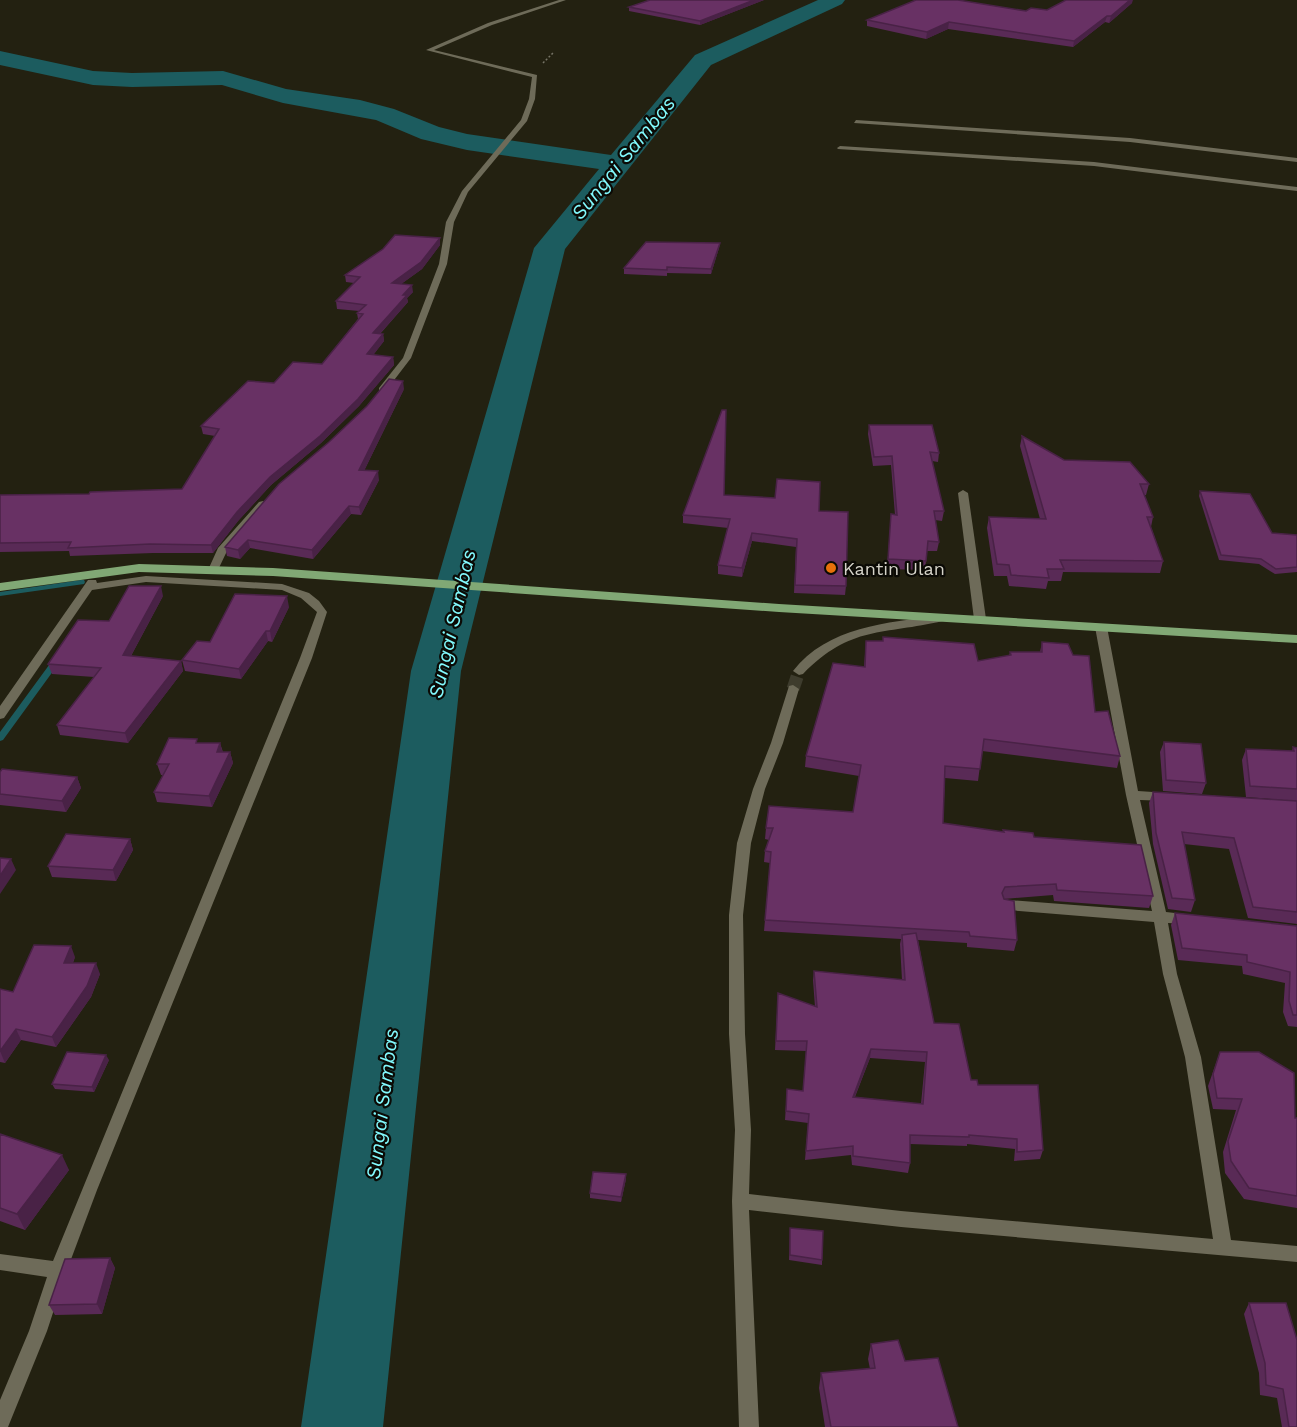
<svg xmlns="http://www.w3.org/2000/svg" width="1297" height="1427" font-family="'Work Sans',sans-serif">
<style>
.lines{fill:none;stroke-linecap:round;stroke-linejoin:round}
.stream{fill:#1c5c5f;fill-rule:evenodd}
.river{fill:#1c5c5f;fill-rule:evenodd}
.minor-tunnel{stroke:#3e3c2d;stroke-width:13;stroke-dasharray:13 6;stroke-linecap:butt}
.path{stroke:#767466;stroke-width:1.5;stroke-dasharray:2 2;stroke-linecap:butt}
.minor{fill:#6e6b59;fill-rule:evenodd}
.primary{fill:#81a875;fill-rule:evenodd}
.wall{fill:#592a56;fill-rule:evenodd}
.shaded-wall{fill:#492246}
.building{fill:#683164;stroke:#492246;stroke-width:1.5;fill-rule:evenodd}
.food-dot{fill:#e8710a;stroke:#0b0a05;stroke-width:2}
.labels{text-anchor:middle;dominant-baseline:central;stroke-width:4.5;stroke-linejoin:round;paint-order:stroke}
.poi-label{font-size:18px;fill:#d5d3c9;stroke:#0b0a05;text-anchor:start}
.water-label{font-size:20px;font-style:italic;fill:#82fafe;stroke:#0b0a05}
</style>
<rect width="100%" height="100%" fill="#232111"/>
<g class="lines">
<path class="stream" d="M81,580H84L85,582L84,584L0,596V592Z
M52,661H55L59,663L3,740L0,741V732Z"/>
<path class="river" d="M818,0H845L842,4L711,65L565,249L461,671L383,1427H301L411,671L534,248L599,169L467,150L421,139L376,120L283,103L222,85L132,87L93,85L0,65V51L93,71L132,73L223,71L286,89L360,100L394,109L439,127L467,134L611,155L695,55Z"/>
<path class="minor-tunnel" d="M793,689L799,671"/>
<path class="path" d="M543,63L553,53"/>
<path class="minor" d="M559,0H566L492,25L434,50L537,75L535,99L527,121L468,192L454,222L447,264L411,358L385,392H379V388L403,358L439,264L446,222L462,191L521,120L529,99L532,77L426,50L488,23Z
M856,120L1130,138L1297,158V162L1130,142L854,123Z
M840,146L1094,162L1297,187V191L1094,166L838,149L837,148Z
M963,490L968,493L986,619L980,622L974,619L958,493Z
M263,501L268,504L227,551L217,572H209L208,570L218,548L259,502Z
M146,576L282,584L309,593L319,601L327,612L312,658L97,1190L67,1270L47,1331L8,1427H0V1400L29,1331L47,1277L0,1270V1254L53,1261L300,658L317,612L301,598L282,590L146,582L92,590L4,718L0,719V706L88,580H96L97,583Z
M939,616L945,619L943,621C883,635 851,625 803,674L799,675L793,671C827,627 888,622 939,616Z
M1101,624L1107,627L1138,791L1168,793L1173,794L1174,797L1173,800L1168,801L1140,800L1166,912L1193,915L1195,919L1193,923L1188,924L1168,923L1177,974L1201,1057L1231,1240L1297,1246V1262L901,1227L749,1210L759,1427H739L732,1201L735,1130L729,1034V915L737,843L753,789L771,743L789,686L793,685L799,689L783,743L765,789L751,843L743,915L745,1034L751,1130L749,1194L901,1211L1213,1239L1185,1057L1163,974L1154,922L1008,910L1003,909L1001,905L1003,901L1008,900L1152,911L1126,795L1095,627Z"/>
<path class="primary" d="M139,564L273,568L779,604L1297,635V643L779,612L273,576L139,572L0,591V583Z"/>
</g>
<path class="wall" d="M650,0H764L700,25L629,11V7Z
M1132,3L1109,23L1105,22L1073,47L948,29L926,39L867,26V20L1047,10Z
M440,238V245L422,269L401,284L413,292L407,298L408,302L380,334H383L384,341L373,355L393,357L394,365L359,406L321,443L271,485L238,521L213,553H153L70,556L69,551L0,552V495L89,494L182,489L215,436L203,434L201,426L274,383L322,364L358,319L357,313L359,311L337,309L336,301L354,283L346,282L345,275Z
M720,243L719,248L711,274L667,273V276L624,274V268Z
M404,389L364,471L379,480L361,515L351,514L313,559L250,548L240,559L227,556L225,547Z
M869,425L939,453L938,462L932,461L944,511L942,521L935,520L939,542L937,551H927L925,570L887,569L891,514L895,515L891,465L873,466L868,434Z
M1022,436L1064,460L1149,484L1146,495H1144L1153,517L1151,527L1163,561L1160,573L1063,572L1061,581H1048L1046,589L1009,586L1007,576H994L987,528L989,517L1040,519L1020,446Z
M1200,491L1272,533L1297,535V572L1275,574L1259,564L1219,560L1199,496Z
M724,495L819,511L846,586L845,595L794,593L796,547L752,541L742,577L718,574V565L728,528L683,523V515Z
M163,596L131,656L181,661L183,671L128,743L60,735L57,725L94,677L52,674L48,664L109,621Z
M289,607L272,642L268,641L241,679L185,671L182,660L210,642Z
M866,641L978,661L1009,656L1010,652H1040L1042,642L1095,712L1120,756L1117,768L982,751L978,781L945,778L943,823L1003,832V830L1034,837L1153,896L1149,908L1054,901L1053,895L1004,899L1017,940L1014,951L967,947V943L918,940L934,1023L971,1080L978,1085L1043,1150L1040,1159L1014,1161L1015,1149L967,1144V1146L910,1144V1163L908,1173L852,1165L851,1155L805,1160L808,1123L785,1120L787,1089L803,1091L806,1051L775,1050L778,993L815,1007L813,980L814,971L902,980L900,944L901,939L764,931L770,863L764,862L765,851L769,840L765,839L766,828L853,812L859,776L805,767L806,756L864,667ZM870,1058L925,1062L921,1104L855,1097Z
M1164,742L1206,783L1202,794L1163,791L1160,752Z
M198,743H220L223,752H230L233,763L212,807L157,802L154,792L163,775H161L157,764Z
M1293,747L1297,748V801L1246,797L1242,760L1246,749L1292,751Z
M0,772L77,777L81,788L66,812L0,805Z
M1153,792L1297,801V924L1248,918L1229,849L1184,844L1195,900L1191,912L1168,909L1153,844L1149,803Z
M130,839L133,850L116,881L52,877L48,866Z
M1175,913L1297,926V1027L1288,1026L1283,1012L1285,983L1243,974L1242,966L1178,960L1171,925Z
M75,957L73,963L100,974L91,997L56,1047L21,1040L5,1063L0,1062V989L13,992Z
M1220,1052L1295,1118H1297V1208L1244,1199L1225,1173L1223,1152L1236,1110L1213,1109L1208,1086Z
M109,1060L94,1092L55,1089L52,1084Z
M0,1134L69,1170L25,1230L0,1221Z
M626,1174V1179L621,1202L590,1198V1193Z
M790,1228L822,1260V1265L789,1260Z
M110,1258L115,1268L102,1314L55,1315L49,1305Z
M1249,1303H1286L1297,1427H1282L1277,1398L1260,1395L1259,1373L1244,1314Z
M871,1344L905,1361L958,1427H825L819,1388L821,1373L870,1369L868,1359Z"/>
<path class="shaded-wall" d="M754,0H764L700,25V21Z
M1130,0H1133L1132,3L1109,23L1111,16Z
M1107,16L1105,22L1073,47L1074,41Z
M949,22L948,29L926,39L927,32Z
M440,238V245L422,269L393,290L392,283Z
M720,243L719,248L711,274V269Z
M412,285L413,292L407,298L408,302L374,340L373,333L403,295Z
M383,334L384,341L368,362L367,354Z
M393,357L394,365L359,406L321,443L271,485L238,521L213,553L211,545L237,512L270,477Z
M403,381L404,389L360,479L359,470Z
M378,471L379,480L361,515L359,507Z
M349,506L351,514L313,559L312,550Z
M752,533V541L742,577V568Z
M248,540L250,548L240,559L238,550Z
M161,586L163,596L126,665L123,655Z
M287,596L289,607L272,642L270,631Z
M266,631L268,641L241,679L239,669Z
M181,661L183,671L128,743L125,733Z
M220,743L223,754L217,752Z
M230,752L233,763L212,807L209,796Z
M77,777L81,788L66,812L62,801Z
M130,839L133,850L116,881L113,870Z
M11,859L16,870L0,894V876Z
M71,946L75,957L68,974L64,963Z
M96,963L100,974L91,997L56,1047L52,1037Z
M16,1029L21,1040L5,1063L0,1051Z
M871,1049L870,1058L851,1106L853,1097Z
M106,1055L109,1060L94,1092L92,1087Z
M62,1155L69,1170L25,1230L17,1214Z
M626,1174V1179L621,1202V1197Z
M110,1258L115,1268L102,1314L97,1304Z"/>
<path class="building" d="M650,0H754L700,21L629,7Z
M916,0H958L1026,11L1031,8L1047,10L1066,0H1130L1111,16H1107L1074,41L949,22L927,32L867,20Z
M395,235L440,238L421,262L392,283L412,285L403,295H407L373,333L383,334L367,354L393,357L358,399L320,436L270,477L237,512L211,545L150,544L68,548L71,542L0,543V495L89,494L90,492L182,489L219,429L201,426L248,381L274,383L293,362L322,364L363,314L357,313L366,305L336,301L360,277L345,275L383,249Z
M646,242L720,243L711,269L667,267V270L624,268Z
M389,379L403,381L359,470L378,471L359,507L349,506L312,550L248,540L238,550L225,547L279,484L329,442L367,406Z
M722,410H726L724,495L775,498L777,479L820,482L819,511L848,512L846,586L795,585L797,539L752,533L742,568L718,565L730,519L683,515Z
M869,425H932L939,453L930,452L944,511H934L939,542L928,541L926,561L888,559L891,514L897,515L892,456L874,457Z
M1022,436L1064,460L1130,462L1149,484H1140L1153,517H1147L1163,561L1060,560L1064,569H1047L1049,578L1011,575L1009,565L997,564L989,517L1046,519Z
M1200,491L1250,494L1272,533L1297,535V567L1276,569L1261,559L1221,555Z
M129,586H161L123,655L181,661L125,733L57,725L101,668L48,664L78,620L109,621Z
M235,594L287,596L270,631H266L239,669L182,660L197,641L210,642Z
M883,637L974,644L978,661L1011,655L1010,652H1042V642L1068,644L1073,655L1089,656L1095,712L1108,711L1120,756L984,739L980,769L945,766L943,823L1004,832L1003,830L1033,833L1034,837L1141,845L1153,896L1057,890L1056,884L1005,887L1002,893L1004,899L1014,901L1017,940L970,936L969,932L765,920L771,852L765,851L773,828H766L769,806L853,812L861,765L806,756L833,663L865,667L866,641H883Z
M169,738L197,739L196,743H220L217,752H230L209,796L154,792L169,764H157Z
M1164,742L1201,744L1206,783L1166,780Z
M1293,747L1297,748V789L1250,786L1246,749L1294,751Z
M2,769L77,777L62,801L0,794V772Z
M1153,792L1297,801V912L1253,907L1234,838L1182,832L1195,900L1172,898L1156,833Z
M66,834L130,839L113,870L48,866Z
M0,858L11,859L0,876Z
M1175,913L1297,926V1015H1293L1289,1001L1290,972L1247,962V955L1182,948Z
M916,933L934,1023L959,1024L971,1080H977L978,1085H1038L1043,1150L1017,1152V1139L969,1135V1137L910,1135V1163L853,1156V1146L806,1151L809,1114L786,1111L787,1089L803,1091L807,1041H776L778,993L817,1007L814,971L905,980L902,935ZM871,1049L927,1052L923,1104L853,1097Z
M34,945L71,946L64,963H96L87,986L52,1037L16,1029L0,1051V989L13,992Z
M67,1052L106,1055L92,1087L52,1084Z
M1220,1052H1259L1294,1073L1295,1118H1297V1196L1249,1188L1231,1161L1228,1141L1242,1099L1217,1098L1213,1074Z
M0,1134L62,1155L17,1214L0,1208Z
M593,1172L626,1174L621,1197L590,1193Z
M790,1228L823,1231L822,1260L790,1255Z
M110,1258L97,1304L49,1305L65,1259Z
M1249,1303H1286L1297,1340V1427H1289L1283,1389L1266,1385L1265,1363Z
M898,1340L905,1361L938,1358L958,1427H831L821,1373L875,1368L871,1344Z"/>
<circle class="food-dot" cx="831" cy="568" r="6"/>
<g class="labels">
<g class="poi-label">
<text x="843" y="568">Kantin Ulan</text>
</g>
<g class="water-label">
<text transform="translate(623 158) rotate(-51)">Sungai Sambas</text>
<text transform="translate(452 624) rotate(-77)">Sungai Sambas</text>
<text transform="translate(382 1104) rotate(-83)">Sungai Sambas</text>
</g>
</g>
</svg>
